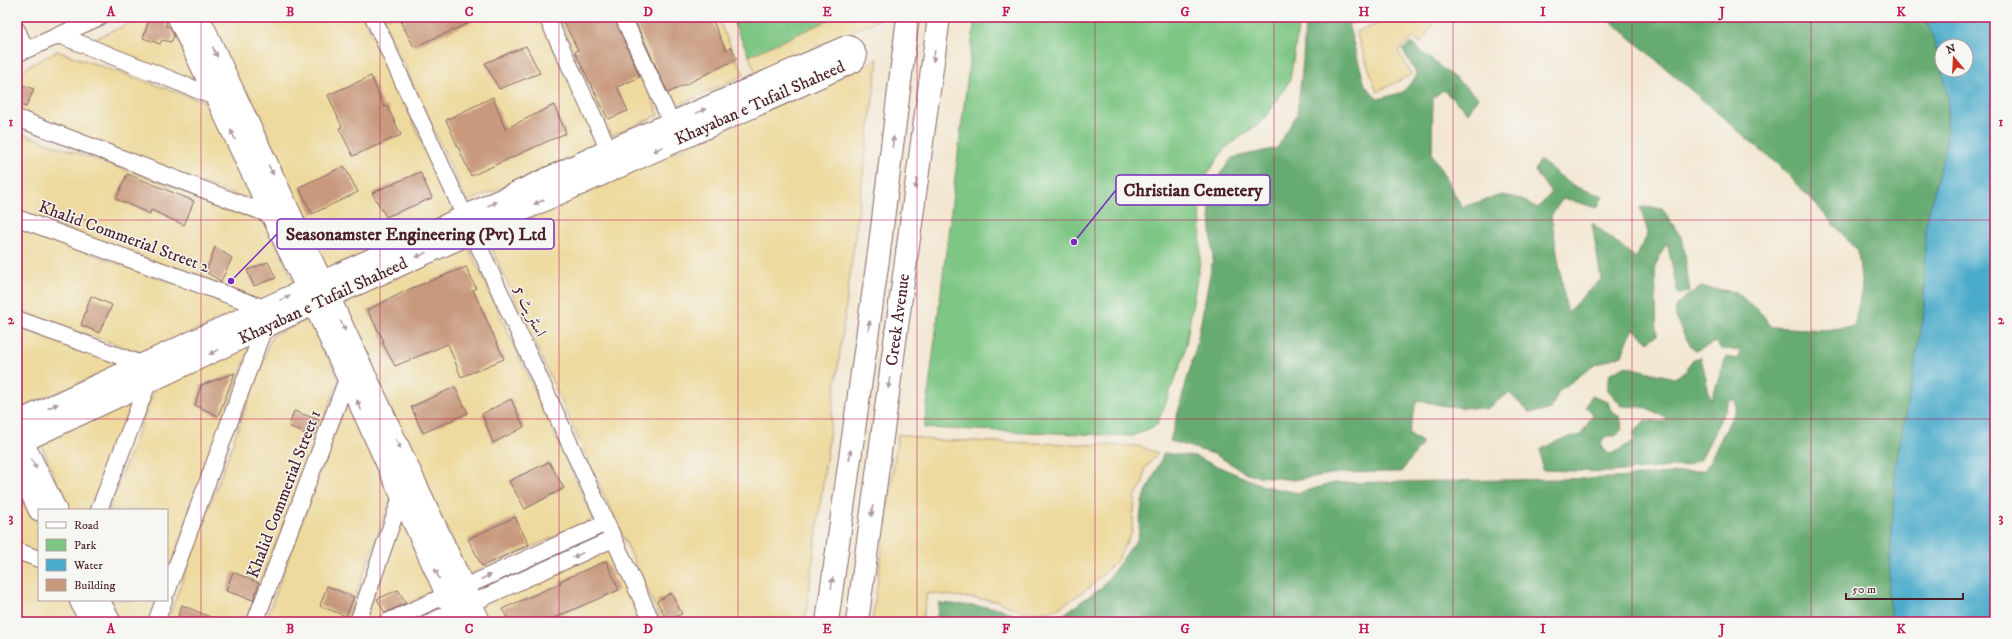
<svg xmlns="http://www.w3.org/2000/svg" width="2012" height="639" font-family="'IM FELL DW Pica',Amiri,serif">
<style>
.green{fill:#7dc683;stroke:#647257}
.forest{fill:#66ab71;stroke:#58654e}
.sand{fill:#eeda9e;stroke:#9c7c64}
.water{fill:#4babca;stroke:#4a657a;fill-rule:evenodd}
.building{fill:#c8997d}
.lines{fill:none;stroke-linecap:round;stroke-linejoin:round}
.minor-casing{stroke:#856565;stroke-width:18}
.tertiary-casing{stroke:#856565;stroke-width:23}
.primary-casing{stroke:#856565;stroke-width:24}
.minor{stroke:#fff;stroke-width:16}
.tertiary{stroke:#fff;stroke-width:21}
.primary{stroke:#fff;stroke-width:22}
.oneway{fill:#ae9aa0}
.grid{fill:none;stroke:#c2185b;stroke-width:1;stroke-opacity:0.55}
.labels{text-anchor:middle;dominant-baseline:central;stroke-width:3;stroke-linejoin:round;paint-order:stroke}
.street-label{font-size:17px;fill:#4a1f2b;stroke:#f6f6f2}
.leader{fill:none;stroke:#7b2cbf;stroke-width:1.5}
.callout-dot{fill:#7b2cbf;stroke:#f6f6f2;stroke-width:1.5}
.callout{fill:#f6f6f2;stroke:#7b2cbf;stroke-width:1.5}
.callout-label{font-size:18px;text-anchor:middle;font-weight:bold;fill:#4a1f2b}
.neatline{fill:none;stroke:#c2185b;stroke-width:1.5}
.grid-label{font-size:13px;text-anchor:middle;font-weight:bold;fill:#c2185b}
</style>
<rect width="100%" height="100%" fill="#f6f6f2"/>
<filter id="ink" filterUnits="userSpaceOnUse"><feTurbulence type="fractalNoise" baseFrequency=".025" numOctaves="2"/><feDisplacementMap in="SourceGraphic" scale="8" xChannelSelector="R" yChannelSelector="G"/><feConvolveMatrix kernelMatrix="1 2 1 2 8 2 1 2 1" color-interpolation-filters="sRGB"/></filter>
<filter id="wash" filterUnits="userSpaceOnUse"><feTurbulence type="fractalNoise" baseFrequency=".012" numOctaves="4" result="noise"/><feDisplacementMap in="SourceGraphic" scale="16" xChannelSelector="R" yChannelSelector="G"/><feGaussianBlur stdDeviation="0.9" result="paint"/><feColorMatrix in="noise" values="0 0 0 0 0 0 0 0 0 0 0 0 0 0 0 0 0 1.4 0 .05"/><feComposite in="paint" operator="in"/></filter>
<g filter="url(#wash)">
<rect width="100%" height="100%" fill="#f3e7d2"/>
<path class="green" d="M731,17H836L749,56Z
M975,17H1300L1290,80L1264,120L1224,149L1198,189L1201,224L1200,261L1184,356L1157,425L1133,436L924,428Z"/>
<path class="forest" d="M1305,17H1384L1383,19L1348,24L1365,85L1378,99L1403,92L1417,75L1403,50L1411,43L1478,97L1468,113L1443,90L1433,98L1432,154L1462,207L1501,195L1518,198L1538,208L1551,193L1535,171L1540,160L1573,186L1603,196L1597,208L1563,198L1551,216L1567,312L1601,279L1592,223L1636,258L1648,233L1640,207L1662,208L1683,240L1690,292L1678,294L1667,242L1655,266L1657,335L1648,342L1633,328L1622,355L1593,366L1559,391L1550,410L1530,413L1509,393L1486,409L1446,406L1417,400L1409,433L1423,443L1401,472L1339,473L1294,480L1250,475L1214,454L1170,441L1196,347L1213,259L1209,200L1215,181L1232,158L1277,148L1297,114L1303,61Z
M1606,17H1926L1937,51L1948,96L1946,144L1925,228L1924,314L1896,464L1888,594L1892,622H1033L1064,614L1102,587L1138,538L1142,502L1164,453L1196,457L1264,486L1298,493L1334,483L1616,478L1705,470L1736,409L1735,400H1730L1701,459L1685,466L1609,472L1542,470L1541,449L1560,440L1581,435L1593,414L1586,407L1591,396L1608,402L1610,409L1619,416L1623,428L1616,436H1606L1601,444L1607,454L1613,453L1635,441L1634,432L1645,420L1663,422L1667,418L1642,407L1622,406L1607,389L1610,373L1625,366L1674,378L1685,372L1693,359L1701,357L1711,401L1726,357L1737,359L1741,350L1721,349L1716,342L1695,351C1688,342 1669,315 1678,304C1683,297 1694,292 1701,287L1736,292L1762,314L1772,327L1825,330L1854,326L1862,288L1858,251L1786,172Z
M939,603L999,608L1031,622H936Z"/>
<path class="sand" d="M143,17H169L201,88L90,41Z
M207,17H364L455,213L325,271Z
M382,17H539L595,140V148L467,202Z
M559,17H616L659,115L611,136Z
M630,17H717L744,75L671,109Z
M836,17H885L756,73L749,56Z
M1389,17H1437L1421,42L1413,38L1398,51L1412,74L1377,92L1356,32L1388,20Z
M57,51L214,105L254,198H242L17,111V73Z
M878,59L805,622H662L487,238Z
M17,132L265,219L296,287L260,301L17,211Z
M17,227L244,309L144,354L17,310Z
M468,246L594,519L469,575L341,303Z
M310,318L339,380L246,622H167L272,336Z
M17,327L126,364L22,407L17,396Z
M251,344L167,576V510H108L155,388Z
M348,397L393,493L346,622H265Z
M136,398L90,510H67L40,441Z
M898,434L932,440L1137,446L1158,453L1145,468L1143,483L1135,497L1132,532L1117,560L1091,586L1056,610L1022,612L997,601L927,593L922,622H872Z
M17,477L39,526V555L17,546Z
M402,517L435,590L372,622H363Z
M609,549L643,622H486L478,605Z
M17,558L39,566V600H72L82,622H17Z
M109,600H159L151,622H119Z"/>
<path class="water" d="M1926,17H1995V622H1892L1888,594L1896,464L1924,314L1925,228L1946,144L1948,96L1937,51ZM1942,46H1966V70H1942Z"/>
<g id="blocks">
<path class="building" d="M150,17L167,21L166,26L170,27L174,36L171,42L162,40L160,44L143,38Z
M415,17H483L414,47L401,22Z
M561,17H614L640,77L617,87L628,111L608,119L575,52L578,50Z
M633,17H711L726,50L731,47L737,59L668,93Z
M526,46L540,73L499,89L485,63Z
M371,76L384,107L387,106L401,135L353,156L339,128L342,127L328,95Z
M17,83L34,89L26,107L17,104Z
M493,97L505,129L554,105L566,133L471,176L446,120Z
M344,166L358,192L312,214L299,187Z
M420,172L432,198L386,217L372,193Z
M127,174L194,201L184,225L151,210L150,214L116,199Z
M215,247L232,258L221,281L206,272Z
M268,262L276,278L254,286L247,270Z
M466,267L476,288L473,290L504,359L461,377L448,344L395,366L382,342L384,341L367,310L412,288Z
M91,296L112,305L99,333L81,325Z
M235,373L218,416L195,405L201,385Z
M455,387L468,413L423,433L411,407Z
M511,399L524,427L493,443L482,414Z
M294,411L319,420L311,437L289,426Z
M549,462L564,488L525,509L509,481Z
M515,517L529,545L482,566L468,539Z
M606,561L619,590L544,622H510L502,609L561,583L560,581Z
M233,572L259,583L253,600L226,591Z
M327,586L354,597L346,616L320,606Z
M398,590L406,603L385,613L377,599Z
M671,593L682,614L667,620L657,601Z
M182,605L222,622H176Z"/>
</g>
</g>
<g filter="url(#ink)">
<use href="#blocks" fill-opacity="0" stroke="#856565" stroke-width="1"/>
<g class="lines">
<g class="minor-casing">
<path id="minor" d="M373,17L652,622
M547,17L609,150
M623,17L672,124
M17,30L26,50
M59,35L215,97
M17,54L100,17
M17,118L270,215
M17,218L264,308
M17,319L144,365
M99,510L148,383
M17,551L39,559
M167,592L264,328
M156,622L164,600
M255,622L347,379
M358,622L401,497
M387,622L606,523
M430,622L613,539"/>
</g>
<g class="tertiary-casing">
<path id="tertiary" d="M178,17L314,304L459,622
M199,17C293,218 386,420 480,622
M17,422L609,150L847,46C853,47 855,52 856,57L853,62L329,297L17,444
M17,430L56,510
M17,462L39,510
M80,600L90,622
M99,600L110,622"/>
</g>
<g class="primary-casing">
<g id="primary">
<path d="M827,622L879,252L908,17"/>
<path id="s1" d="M857,622L939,17"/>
</g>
</g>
<use href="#minor" class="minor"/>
<use href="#tertiary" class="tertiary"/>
<use href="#primary" class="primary"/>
</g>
<defs><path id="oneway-solid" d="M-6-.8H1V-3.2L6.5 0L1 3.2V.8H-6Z"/></defs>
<g class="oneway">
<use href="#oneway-solid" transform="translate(215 52) rotate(65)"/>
<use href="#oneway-solid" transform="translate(934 56) rotate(98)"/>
<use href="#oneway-solid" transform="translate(701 111) rotate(-25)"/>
<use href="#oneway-solid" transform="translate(233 135) rotate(-115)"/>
<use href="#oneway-solid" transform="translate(893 142) rotate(-83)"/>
<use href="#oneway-solid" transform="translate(658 149) rotate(156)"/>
<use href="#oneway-solid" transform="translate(271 170) rotate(64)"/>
<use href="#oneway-solid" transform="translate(916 184) rotate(98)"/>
<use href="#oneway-solid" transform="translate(539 202) rotate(156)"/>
<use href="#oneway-solid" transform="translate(492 204) rotate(-25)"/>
<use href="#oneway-solid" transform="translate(421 255) rotate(156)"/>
<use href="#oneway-solid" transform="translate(285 298) rotate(-25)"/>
<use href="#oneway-solid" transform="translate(343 326) rotate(64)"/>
<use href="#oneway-solid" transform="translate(869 326) rotate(-82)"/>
<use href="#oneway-solid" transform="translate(214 352) rotate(154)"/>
<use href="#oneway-solid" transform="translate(889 383) rotate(98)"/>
<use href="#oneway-solid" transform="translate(359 405) rotate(-114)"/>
<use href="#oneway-solid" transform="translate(53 406) rotate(-24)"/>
<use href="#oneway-solid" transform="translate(398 444) rotate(65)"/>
<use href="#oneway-solid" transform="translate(850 455) rotate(-82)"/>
<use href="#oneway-solid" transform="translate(34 464) rotate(64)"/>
<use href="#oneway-solid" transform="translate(872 511) rotate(98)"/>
<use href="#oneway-solid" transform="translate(578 555) rotate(156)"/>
<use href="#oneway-solid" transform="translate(437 574) rotate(-115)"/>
<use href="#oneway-solid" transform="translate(486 577) rotate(-24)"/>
<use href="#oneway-solid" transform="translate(832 583) rotate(-82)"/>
</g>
</g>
<path class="grid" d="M201,17V622M380,17V622M559,17V622M738,17V622M917,17V622M1095,17V622M1274,17V622M1453,17V622M1632,17V622M1811,17V622M17,220H1995M17,419H1995"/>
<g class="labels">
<g class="street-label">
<text transform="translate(760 103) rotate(-24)">Khayaban e Tufail Shaheed</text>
<text transform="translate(124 237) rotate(20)">Khalid Commerial Street 2</text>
<text transform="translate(323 301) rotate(-25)">Khayaban e Tufail Shaheed</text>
<text transform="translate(530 311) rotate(65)">اسٹریٹ 5</text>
<text stroke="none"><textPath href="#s1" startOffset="305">Creek Avenue</textPath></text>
<text transform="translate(284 494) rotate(-69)">Khalid Commerial Street 1</text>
</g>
</g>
<path class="leader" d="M1074 242L1116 190M231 281L277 234"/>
<g class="callout-dot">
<circle cx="1074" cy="242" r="4"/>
<circle cx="231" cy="281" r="4"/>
</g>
<g class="callout">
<rect x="1116" y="175" width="154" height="30" rx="4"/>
<rect x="277" y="219" width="277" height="30" rx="4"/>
</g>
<g class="callout-label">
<text x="1193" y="196">Christian Cemetery</text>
<text x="416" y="240">Seasonamster Engineering (Pvt) Ltd</text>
</g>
<rect width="2012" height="639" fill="none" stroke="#f6f6f2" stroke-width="44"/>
<rect x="38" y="509" width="130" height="92" fill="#f6f6f2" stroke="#b1a0a2"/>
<rect x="46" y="522" width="20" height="6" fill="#ffffff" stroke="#b1a0a2"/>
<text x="74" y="529" font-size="12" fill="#4a1f2b">Road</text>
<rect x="46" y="539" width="20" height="12" fill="#7dc683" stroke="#b1a0a2"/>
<text x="74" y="549" font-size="12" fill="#4a1f2b">Park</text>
<rect x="46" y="559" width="20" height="12" fill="#4babca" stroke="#b1a0a2"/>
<text x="74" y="569" font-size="12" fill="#4a1f2b">Water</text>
<rect x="46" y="579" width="20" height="12" fill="#c8997d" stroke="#b1a0a2"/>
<text x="74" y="589" font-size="12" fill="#4a1f2b">Building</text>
<g transform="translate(1954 58) rotate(342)"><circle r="19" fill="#f6f6f2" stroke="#b1a0a2"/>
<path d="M0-3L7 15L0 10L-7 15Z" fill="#c8321e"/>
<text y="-6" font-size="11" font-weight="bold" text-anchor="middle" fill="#4a1f2b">N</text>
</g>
<path d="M1846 593v6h117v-6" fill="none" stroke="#4a1f2b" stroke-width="2"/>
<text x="1852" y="593" font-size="12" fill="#4a1f2b" stroke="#f6f6f2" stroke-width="3" paint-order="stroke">50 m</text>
<rect x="22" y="22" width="1968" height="595" class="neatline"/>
<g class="grid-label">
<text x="111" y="16">A</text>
<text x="290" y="16">B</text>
<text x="469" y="16">C</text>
<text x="648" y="16">D</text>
<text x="827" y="16">E</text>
<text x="1006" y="16">F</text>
<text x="1185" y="16">G</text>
<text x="1364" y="16">H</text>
<text x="1543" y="16">I</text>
<text x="1722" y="16">J</text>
<text x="1901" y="16">K</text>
<text x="11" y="126">1</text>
<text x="2001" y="126">1</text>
<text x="11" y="324">2</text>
<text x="2001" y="324">2</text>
<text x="11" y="522">3</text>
<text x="2001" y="522">3</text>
<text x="111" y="633">A</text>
<text x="290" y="633">B</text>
<text x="469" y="633">C</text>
<text x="648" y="633">D</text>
<text x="827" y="633">E</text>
<text x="1006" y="633">F</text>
<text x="1185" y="633">G</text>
<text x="1364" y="633">H</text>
<text x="1543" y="633">I</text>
<text x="1722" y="633">J</text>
<text x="1901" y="633">K</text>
</g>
</svg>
